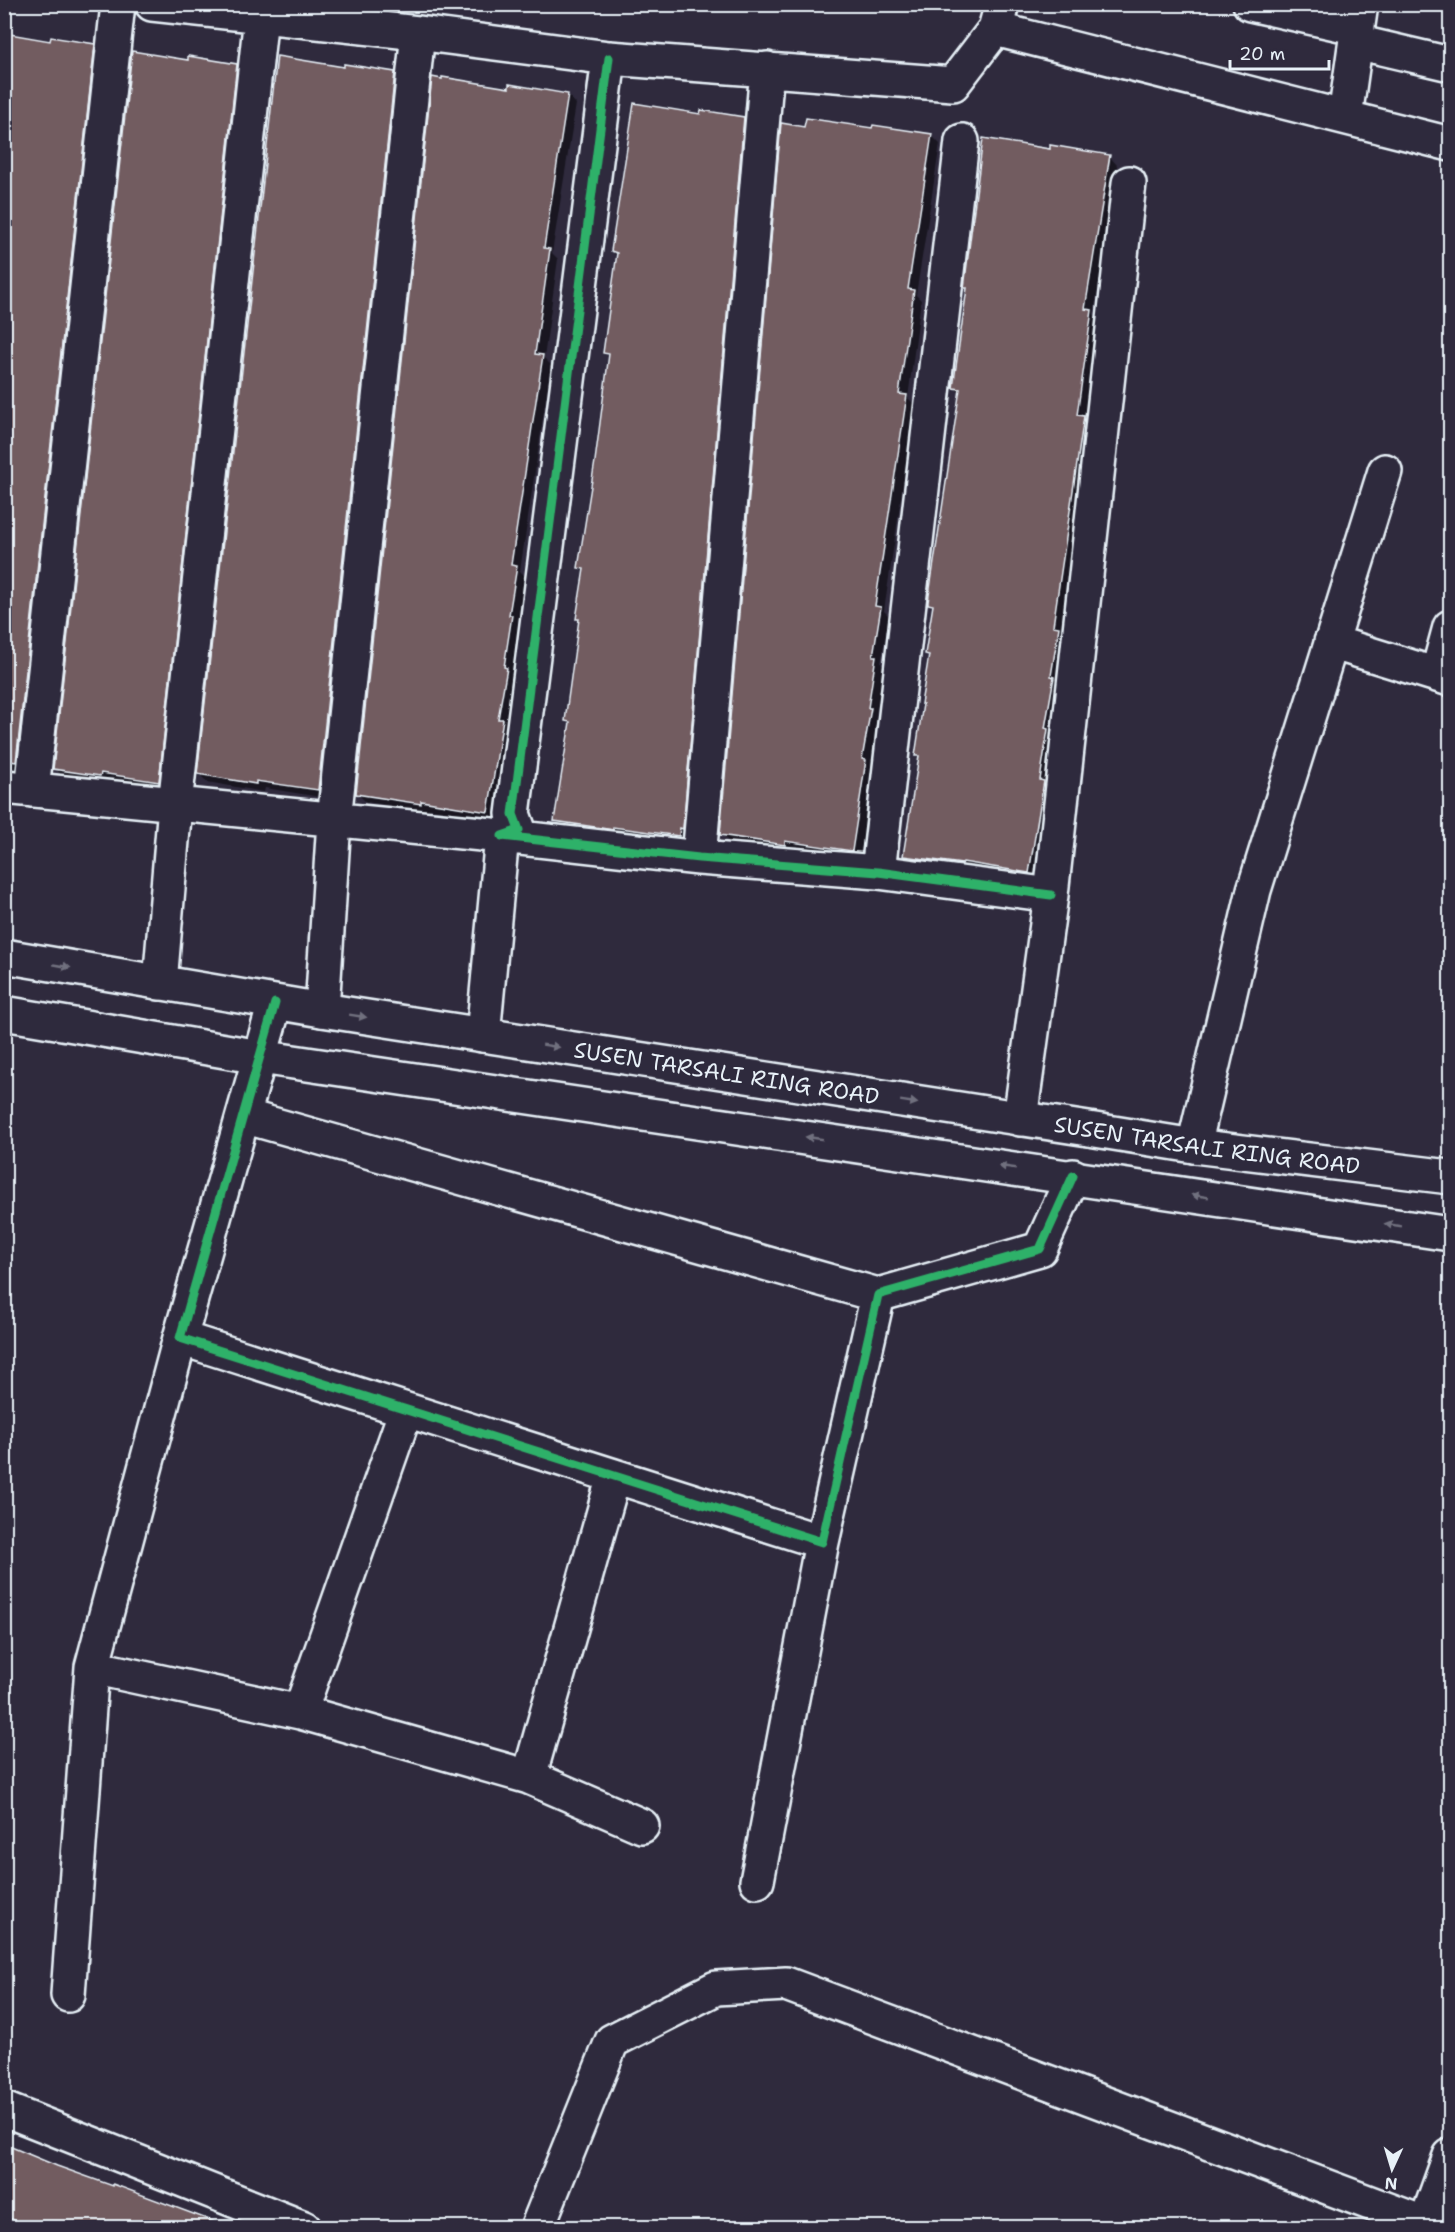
<svg xmlns="http://www.w3.org/2000/svg" width="1455" height="2232" font-family="'Shantell Sans',sans-serif">
<style>
.shadow{fill:#0007}
.building{fill:#725b61;stroke:#e8f1f8;stroke-width:1.5}
.lines{fill:none;stroke-linecap:round;stroke-linejoin:round}
.street-casing{stroke:#e8f1f8;stroke-width:38}
.primary-casing{stroke:#e8f1f8;stroke-width:38}
.highway-casing{stroke:#e8f1f8;stroke-width:38}
.street{stroke:#2f2a3d;stroke-width:33}
.primary{stroke:#2f2a3d;stroke-width:33}
.highway{stroke:#2f2a3d;stroke-width:33}
.cycleway-casing{stroke:#2f2a3d;stroke-width:13}
.cycleway{stroke:#2db169;stroke-width:9}
.oneway{fill:#70707e}
.labels{text-anchor:middle;dominant-baseline:central;stroke-width:4.5;stroke-linejoin:round;paint-order:stroke}
.street-label{font-size:22px;fill:#e8f1f8;stroke:#2f2a3d}
</style>
<rect width="100%" height="100%" fill="#2f2a3d"/>
<filter id="ink" filterUnits="userSpaceOnUse"><feTurbulence type="fractalNoise" baseFrequency=".0167" numOctaves="2"/><feDisplacementMap in="SourceGraphic" scale="12" xChannelSelector="R" yChannelSelector="G"/><feConvolveMatrix kernelMatrix="1 2 1 2 8 2 1 2 1" color-interpolation-filters="sRGB"/></filter>
<g filter="url(#ink)">
<path class="shadow" d="M4,35L52,42L94,46L102,54L24,770L4,767Z
M189,61L236,66L245,74L167,790L109,781L108,784L63,777L55,768Z
M345,69L394,73L403,82L326,798L265,788L264,792L207,782L199,774Z
M510,89L568,95L576,104L552,253L558,259L544,358L551,365L520,571L525,576L518,623L520,625L512,675L514,678L507,725L510,729L496,819L430,809L429,812L366,802L357,793Z
M702,115L743,118L752,127L687,844L564,829L556,820L571,725L567,720L581,621L578,618L585,573L580,568L597,461L610,357L605,352L618,257L612,251Z
M806,128L874,130L932,136L940,144L916,295L921,300L908,398L915,405L884,611L889,616L881,663L884,666L876,716L878,718L871,766L874,770L860,859L793,853L730,843L721,834Z
M1051,151L1109,156L1117,165L1094,314L1099,320L1085,419L1092,426L1061,632L1066,637L1037,880L913,864L904,856L920,759L917,755L925,706L922,703L930,657L927,654L934,608L929,603L961,394L954,387L968,289L966,287Z
M4,2146L114,2188V2186L226,2228H4Z"/>
<path class="building" d="M4,33L50,41L51,37L95,44L16,762L4,760Z
M132,51L188,60V56L237,64L159,782L101,773L100,776L53,769Z
M277,56L344,67V64L395,72L318,790L256,781V784L197,774Z
M432,77L442,79V77L509,88V84L568,94L544,248L550,249L535,354L543,355L511,565L517,566L509,615H512L504,667L507,668L498,719H503L488,812L421,801V804L356,794Z
M634,103L700,114L701,110L744,117L683,829L680,828L679,836L613,827V830L595,827L554,821L570,722L565,721L579,619H576L584,569L578,568L595,461L609,354L603,353L617,253L611,251Z
M806,118L872,128L873,125L932,134L908,289L914,290L899,394L907,395L875,606L881,607L873,656H876L868,708H871L862,759L866,760L852,851L785,841V845L720,835L781,123L804,127Z
M983,138L1050,149V145L1110,155L1085,309L1092,310L1077,415L1084,416L1053,626L1059,627L1051,676L1054,677L1045,728L1048,729L1040,780L1044,781L1029,873L963,862L962,864L903,856L919,756H915L923,704H921L929,655L925,654L933,605L928,604V602L960,389L953,388L967,288H964Z
M4,2144L57,2166L113,2186V2184L223,2225L222,2228H28L4,2215Z"/>
<g class="lines">
<g class="street-casing">
<path id="street" d="M152,4L418,33L609,58L953,84L995,29
M1002,4L995,29L1450,144
M1250,4L1358,28
M1356,42L1450,64
M609,58L513,814L519,830L502,836L699,858L878,872L1051,895
M1345,117L1361,4
M1331,642L1450,679
M1437,675L1450,627
M4,787L502,836L483,1035
M32,790L118,4
M699,858L767,69
M878,872L962,141
M160,983L175,805L261,16
M275,1003L180,1338L822,1542L878,1295L1040,1249L1073,1176
M322,1010L334,820L418,33
M243,1116L878,1295
M1020,1119L1051,895L1129,183
M1194,1146L1254,890L1385,471
M92,1667L300,1712L529,1777L642,1826
M300,1712L406,1410
M529,1777L614,1476
M757,1881L822,1542
M68,1995L92,1667L180,1338
M4,2109L304,2228
M537,2228L612,2041L716,1988L786,1984L1426,2224"/>
</g>
<g class="primary-casing">
<g id="primary">
<path id="s1" d="M4,956L322,1010L1095,1130L1194,1146L1450,1177"/>
<path d="M4,1013L260,1057L1450,1234"/>
</g>
</g>
<g class="highway-casing">
<path id="highway" d="M1424,2228L1450,2156"/>
</g>
<use href="#street" class="street"/>
<use href="#primary" class="primary"/>
<use href="#highway" class="highway"/>
<g class="cycleway-casing">
<path id="cycleway" d="M609,58L513,814L519,830L502,836L699,858L878,872L1051,895
M275,1003L180,1338L822,1542L878,1295L1040,1249L1073,1176"/>
</g>
<use href="#cycleway" class="cycleway"/>
</g>
<defs><path id="oneway-solid" d="M-6-.8H1V-3.2L6.5 0L1 3.2V.8H-6Z" transform="scale(1.5)"/></defs>
<g class="oneway">
<use href="#oneway-solid" transform="translate(62 966) rotate(10)"/>
<use href="#oneway-solid" transform="translate(358 1016) rotate(9)"/>
<use href="#oneway-solid" transform="translate(551 1046) rotate(9)"/>
<use href="#oneway-solid" transform="translate(909 1102) rotate(9)"/>
<use href="#oneway-solid" transform="translate(814 1138) rotate(-172)"/>
<use href="#oneway-solid" transform="translate(1007 1167) rotate(-172)"/>
<use href="#oneway-solid" transform="translate(1200 1196) rotate(-171)"/>
<use href="#oneway-solid" transform="translate(1393 1225) rotate(-171)"/>
</g>
</g>
<g class="labels">
<g class="street-label">
<text stroke="none"><textPath href="#s1" startOffset="732">SUSEN TARSALI RING ROAD</textPath></text>
<text stroke="none"><textPath href="#s1" startOffset="1218">SUSEN TARSALI RING ROAD</textPath></text>
</g>
</g>
<rect width="1455" height="2232" fill="none" stroke="#2f2a3d" stroke-width="24"/>
<rect x="12" y="12" width="1431" height="2208" fill="none" stroke="#e8f1f8" stroke-width="2" filter="url(#ink)"/>
<g transform="translate(1392 2169) rotate(184)" stroke="#2f2a3d" stroke-width="4.5" paint-order="stroke">
<path d="M0-4.5L10 22L0 15L-10 22Z" fill="#e8f1f8"/>
<text y="-9" font-size="16" font-weight="bold" text-anchor="middle" fill="#e8f1f8">N</text>
</g>
<path d="M1230 60v9h99v-9" fill="none" stroke="#e8f1f8" stroke-width="3"/>
<text x="1239" y="60" font-size="18" fill="#e8f1f8" stroke="#2f2a3d" stroke-width="4.5" paint-order="stroke">20 m</text>
</svg>
